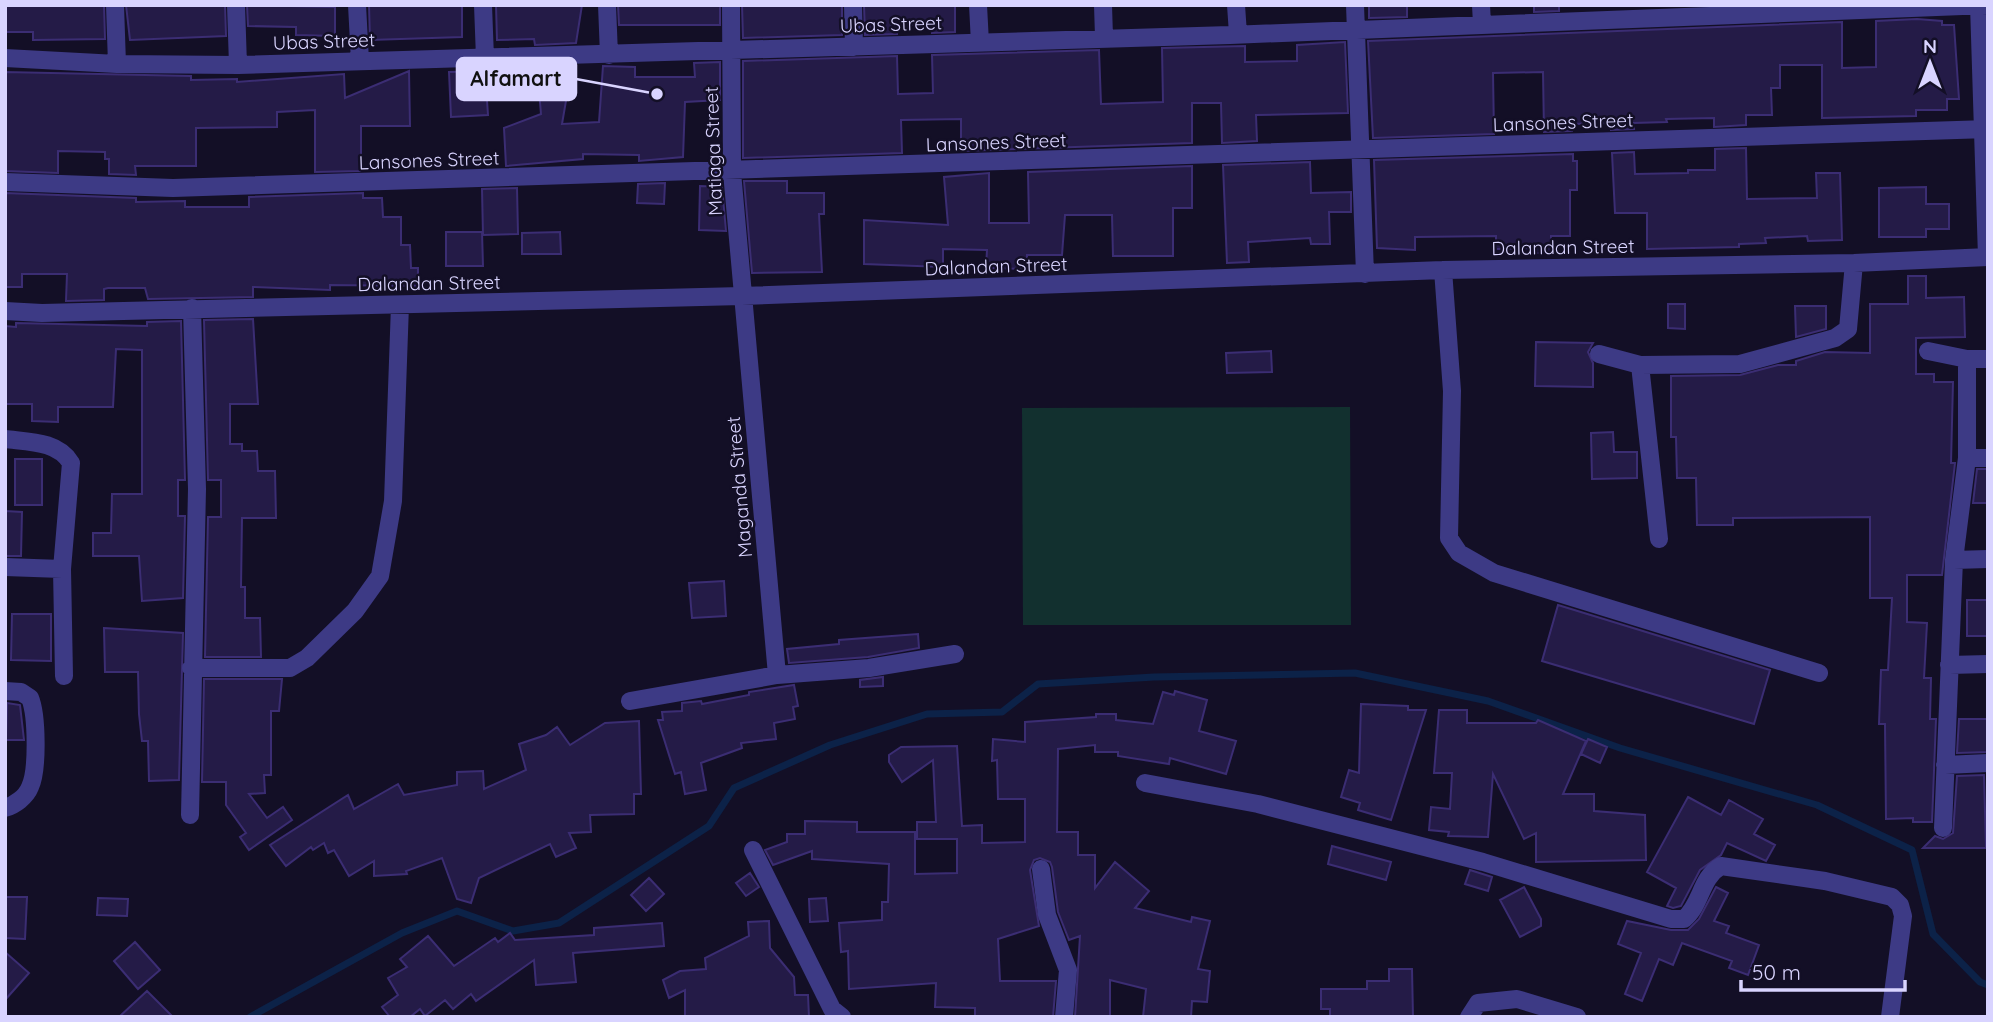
<svg xmlns="http://www.w3.org/2000/svg" width="1993" height="1022" font-family="Quicksand,sans-serif">
<style>
.green{fill:#12302f}
.lines{fill:none;stroke-linecap:round;stroke-linejoin:round}
.stream{stroke:#0c2248;stroke-width:7}
.building{fill:#241b47;stroke:#3b2d73;stroke-width:2}
.minor{stroke:#3d3a85;stroke-width:18}
.labels{text-anchor:middle;dominant-baseline:central;stroke-width:5;stroke-linejoin:round;paint-order:stroke}
.street-label{font-size:19px;fill:#d9d4ff;stroke:#130f26}
.leader{fill:none;stroke:#d9d4ff;stroke-width:2.5}
.callout-dot{fill:#d9d4ff;stroke:#130f26;stroke-width:2.5}
.callout{fill:#d9d4ff;stroke:#d9d4ff;stroke-width:2.5}
.callout-label{font-size:21px;text-anchor:middle;font-weight:bold;fill:#111}
</style>
<rect width="100%" height="100%" fill="#130f26"/>
<path class="green" d="M1350,407L1351,625H1023L1022,408Z"/>
<g class="lines">
<path class="stream" d="M250,1017L402,933L457,911L513,931L559,923L709,826L734,788L830,745L927,714L1002,712L1038,684L1154,677L1355,673L1488,701L1620,748L1817,805L1912,850L1933,934L1980,982L1988,985"/>
</g>
<path class="building" d="M5,5H104L105,39L33,40V32H5Z
M126,5H225L226,36L130,40Z
M247,5L335,7V36L296,35V27L248,26Z
M369,5H462V37L370,40Z
M496,5H582L576,43L535,45L534,39L497,40Z
M618,5H720V25H619Z
M742,5H842V35L743,38Z
M864,5H955V32L932,33V25H897V34L865,35Z
M1369,5H1407V17L1369,18Z
M1534,5H1559V11L1534,12Z
M1917,19L1942,21V25H1954L1959,99H1947V110H1916V116L1822,118V65H1780V88H1771L1772,115H1746V125L1714,127V118L1666,119L1667,122L1633,123L1634,129L1611,130V123L1572,124V131L1544,132L1543,72L1493,73L1494,134L1373,138L1368,41L1842,22V68L1876,67V21Z
M1345,42L1348,113L1256,115L1257,141L1222,143L1221,103H1192V143L961,151V119L901,120L902,153L743,158V61L897,56L898,94L933,93L932,55L1099,50L1101,104L1163,102L1162,48L1245,46V62L1297,61V45Z
M720,62V100L685,102L683,157L639,161V155L583,154V159L506,166L504,128L541,114L537,67L572,66L562,124L599,122L603,66L635,67V77H695L694,63Z
M409,71L410,126H361V171L315,172V110L277,112V127L196,128V166H135L136,175L109,174V159H105V152L58,151V173L5,171V72L191,76V80L237,79V82L344,74L345,98Z
M485,71L488,115L451,117L449,72Z
M1746,148L1747,199L1817,198L1816,173H1840L1842,240L1808,241L1807,236L1765,238L1766,243L1739,244V247L1647,249V213H1615L1612,153L1634,152L1635,174L1688,173V170H1715V149Z
M1573,154V161H1577V190H1570V236H1551V253H1533V248L1496,249V236L1415,237V250L1377,248L1374,160Z
M1310,162L1311,193L1351,192V212H1329L1330,244H1311L1310,238L1248,242L1249,262L1227,263L1223,165Z
M1192,166V208H1173V256H1113L1112,215H1065L1062,255H1027V269L986,268L987,250L943,249V267L864,264V220L948,225L944,177L989,173V223H1029L1028,172Z
M744,181H787V193H824V214H819L822,272L752,273Z
M665,183L664,204L637,203L638,184Z
M700,186L722,187L726,231L699,230Z
M1926,187V204H1949V229H1926V237H1879V188Z
M517,188L518,234L483,235L482,189Z
M5,193L136,198V202L185,201V207H249V197L363,193V198H382L383,217H401V245H410L411,268H418V286L330,285V290L253,287V297L148,299L145,288H108L104,289V300L66,301L67,274H22V287H5Z
M446,232H482L483,266H446Z
M560,232L561,254H522V233Z
M1908,276H1926V298L1964,297L1965,337L1916,338V374H1934V382H1953L1951,463H1955L1942,575H1907V622L1927,623L1924,678H1931L1930,719H1936L1932,822H1913V818L1886,819L1885,724H1879L1881,670H1888L1892,598H1870V517L1733,518V525H1697L1696,478H1677L1676,437H1671V376L1740,375L1778,365H1796V361L1825,352L1870,353V304H1908Z
M1668,304H1685V329L1668,328Z
M1795,306H1826V329L1796,337Z
M253,319L258,404H230V444H242V451H257L258,471H275L276,518H242L241,587H245V618H260L261,657H205L208,517H221V480H208L204,320Z
M181,321L185,480H178V516H185L183,598L142,601L139,556H93V533H111L112,494H142V350L116,349L113,407H58V422L32,421V404H5V326L16,327V323L147,326V322Z
M1536,342L1593,343L1588,352L1593,363V387L1535,386Z
M1271,351L1272,372L1227,373L1226,353Z
M1613,432L1614,452H1637V478L1592,479L1591,433Z
M15,459H42V505H15Z
M1977,469H1988V503H1973Z
M5,511L22,512L21,556H5Z
M724,581L726,616L692,618L689,583Z
M1967,600H1988V636H1967Z
M1558,605L1770,670L1754,724L1542,661Z
M12,614H51V661L11,660Z
M104,628L183,633L179,780L149,781L148,741H142L139,714L138,672H105Z
M918,634L919,648L868,657L789,663L787,649L839,644V640Z
M883,677V686L860,687V680Z
M204,679H282L279,711H271V775H264L265,793L249,794L267,818L283,807L292,820L249,850L240,837L246,833L226,805V782H202Z
M794,685L798,706L793,707L795,719L774,723L776,739L741,743L742,748L701,763L706,790L685,794L681,772L675,774L658,720H663L662,712L682,711V703L701,701L702,704L749,695V692Z
M1175,691L1207,700L1199,731L1236,741L1226,774L1170,758L1169,764L1118,756V752H1095V745L1058,749L1057,832H1078V855H1095V888L1115,862L1149,891L1135,908L1191,922L1192,917L1210,921L1198,969L1210,971L1207,1002L1192,1001L1191,1017H1143L1146,989L1110,980V1017H1075L1080,936L1069,940L1058,912L1052,867L1050,862L1040,858L1034,860L1030,870L1039,926L998,939L1000,981H1056L1053,1017H975V1008L935,1007L936,983L849,989L848,951L841,952L839,923L882,920V902H888L889,864L812,859V851L773,865L765,850L787,842V834H805V821L857,822V832H915V874L957,873V839H917V822H936L933,760L902,782L889,762V755L901,747L957,746L962,826L982,825V843L1025,842V799H998L997,760L992,761L993,739L1025,742V722L1096,717V714H1116V720L1153,724L1163,692L1174,695Z
M7,703L20,705L24,740H6Z
M1361,704L1408,706V710H1426L1391,820L1358,810L1360,803L1341,797L1349,770L1359,773Z
M1439,710H1467V723H1536L1538,720L1586,741L1563,794H1594V811L1645,815L1646,860L1536,862V833L1524,839L1493,774L1488,837L1448,836L1449,832L1429,830L1431,807L1450,809L1452,773H1434Z
M1959,719H1988V752L1957,753Z
M639,721L641,794H634V814L590,815L591,832L569,833L576,848L556,857L550,844L479,878L471,903L457,899L442,858L406,871L407,874L374,876V861L349,876L334,850L328,853L324,843L313,850L311,847L286,866L270,845L348,795L354,809L398,784L404,795L457,785V772L483,771L484,789L526,770L519,744L546,735L557,727L570,745L605,723Z
M1588,739L1607,747L1600,763L1581,754Z
M1984,775L1986,848H1923L1935,836L1943,839L1953,833L1957,776Z
M1688,797L1721,815L1729,800L1763,819L1754,834L1775,845L1766,861L1727,843L1721,855L1700,870L1681,906L1673,908L1667,906L1676,888L1647,872Z
M1332,846L1391,862L1386,880L1328,864Z
M1470,870L1492,877L1488,891L1465,884Z
M750,873L759,887L746,896L736,883Z
M649,878L664,894L646,911L631,895Z
M1524,887L1541,919V926L1520,937L1500,900Z
M1716,887L1728,893L1714,921L1729,926L1726,933L1759,945L1748,975L1729,968L1732,961L1682,943L1673,965L1659,959L1642,1001L1625,994L1641,953L1618,944L1627,921L1671,930H1688L1699,919Z
M5,897H27L25,939L5,938Z
M98,898L128,899L127,916L97,915Z
M826,898L828,921L810,922L809,899Z
M769,921L770,948L794,977L795,995H808L809,1017H685V990L669,998L663,980L680,971L706,969L705,958L749,936L748,922Z
M662,923L664,946L573,953L576,982L536,985L534,960L476,1001L471,994L453,1009L445,1000L425,1016L420,1009L410,1017H390L382,1007L398,995L388,978L407,967L400,959L428,936L454,966L495,938L498,942L510,933L515,940L594,935V928Z
M135,942L160,970L138,989L114,961Z
M5,952L29,973L5,1000Z
M1389,969H1412L1413,1017H1330V1009H1321V989H1367V981H1389Z
M147,991L173,1017H119Z"/>
<g class="lines">
<path class="minor" d="M115,5L117,64
M236,5L238,65
M357,5L360,61
M483,5L485,58
M607,5L609,55
M731,5L732,172L777,675
M853,5L854,47
M978,5L980,43
M1103,5L1104,37
M1236,5L1238,34
M1355,5L1365,274
M1481,5L1482,24
M1979,5L1987,257
M5,58L117,64L238,65L1230,35L1988,5
M5,182L173,188L1988,129
M1443,270L1452,391L1449,538L1459,553L1494,573L1819,673
M5,311L42,313L742,296L1443,270L1854,263L1988,257
M1928,351L1967,359H1988
M1599,354L1640,365L1740,364L1835,338L1848,329L1854,263
M1640,365L1659,539
M5,439C29,442 58,441 71,463L62,569L64,676
M1967,458H1988
M1954,560L1988,559
M5,567L62,569
M1949,665L1988,664
M191,668H290L307,658L355,611L380,576L393,501L400,305
M5,691L21,692L30,698C37,715 38,770 30,787C26,797 15,805 5,808
M630,701L777,675L869,668L955,654
M1945,765L1988,763
M1145,783L1258,804L1483,862L1671,919H1684C1702,904 1700,878 1721,866L1825,881L1892,897L1900,905L1903,916L1890,1017
M190,815L197,489L192,308
M1943,828L1954,560L1967,458V359
M753,850L832,1009L842,1017
M1041,869L1047,915L1068,970L1064,1017
M1469,1017L1478,1003L1517,999L1577,1017"/>
</g>
<g class="labels">
<g class="street-label">
<text transform="translate(891 24) rotate(-2)">Ubas Street</text>
<text transform="translate(324 41) rotate(-2)">Ubas Street</text>
<text transform="translate(1563 122) rotate(-2)">Lansones Street</text>
<text transform="translate(996 142) rotate(-2)">Lansones Street</text>
<text transform="translate(713 151) rotate(-92)">Matiaga Street</text>
<text transform="translate(429 160) rotate(-2)">Lansones Street</text>
<text transform="translate(1563 247) rotate(-1)">Dalandan Street</text>
<text transform="translate(996 266) rotate(-2)">Dalandan Street</text>
<text transform="translate(429 283) rotate(-1)">Dalandan Street</text>
<text transform="translate(739 487) rotate(-95)">Maganda Street</text>
</g>
</g>
<path class="leader" d="M657 94L576 79"/>
<circle class="callout-dot" cx="657" cy="94" r="7"/>
<rect class="callout" x="457" y="58" width="119" height="42" rx="7"/>
<g class="callout-label">
<text x="516" y="86">Alfamart</text>
</g>
<rect width="1993" height="1022" fill="none" stroke="#d9d4ff" stroke-width="14"/>
<g transform="translate(1930 63)" stroke="#130f26" stroke-width="5" paint-order="stroke">
<path d="M0-5L12 26L0 18L-12 26Z" fill="#d9d4ff"/>
<text y="-10" font-size="19" font-weight="bold" text-anchor="middle" fill="#d9d4ff">N</text>
</g>
<path d="M1741 980v10h164v-10" fill="none" stroke="#d9d4ff" stroke-width="3.5"/>
<text x="1752" y="980" font-size="21" fill="#d9d4ff" stroke="#130f26" stroke-width="5" paint-order="stroke">50 m</text>
</svg>
